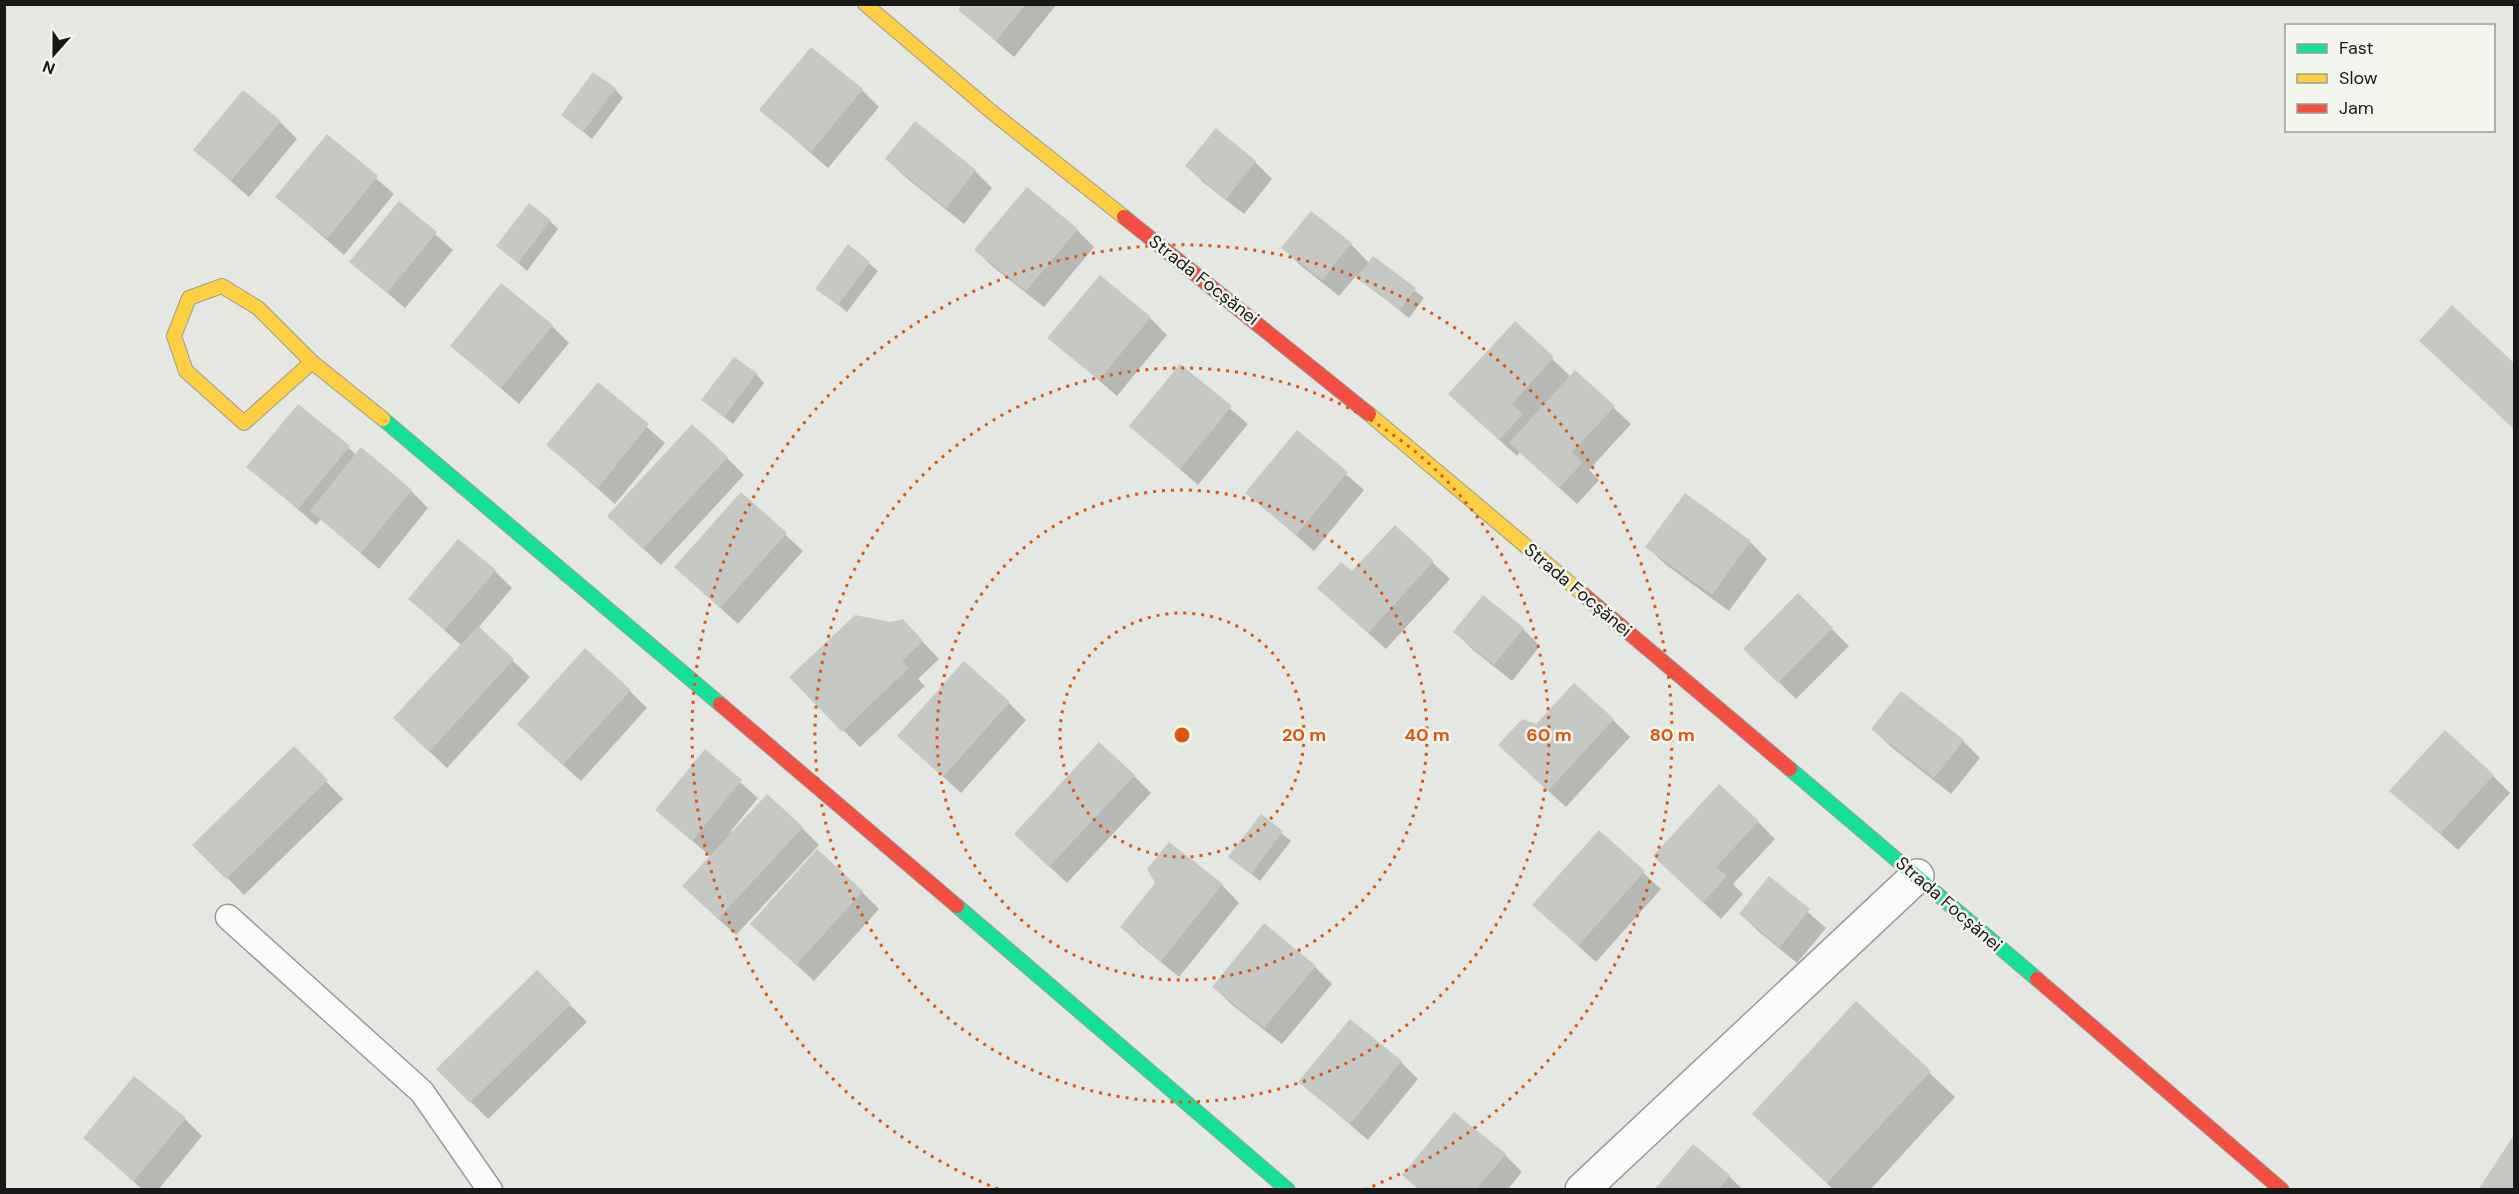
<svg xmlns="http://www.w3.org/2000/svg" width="2519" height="1194" font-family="'DM Sans',sans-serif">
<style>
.shadow{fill:#0003}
.building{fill:#c6c8c4}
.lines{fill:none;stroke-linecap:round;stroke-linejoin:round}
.lane-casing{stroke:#9a9c98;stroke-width:27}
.street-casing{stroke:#9a9c98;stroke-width:36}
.fast-casing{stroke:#9a9c98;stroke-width:16}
.slow-casing{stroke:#9a9c98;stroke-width:16}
.jam-casing{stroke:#9a9c98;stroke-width:16}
.lane{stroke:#fbfbfb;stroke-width:24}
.street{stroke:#fbfbfb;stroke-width:33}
.fast{stroke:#16e098;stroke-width:14}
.slow{stroke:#ffcf43;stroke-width:14}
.jam{stroke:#f24e42;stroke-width:14}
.ring{fill:none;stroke:#de560c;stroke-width:3;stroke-dasharray:3 6}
.labels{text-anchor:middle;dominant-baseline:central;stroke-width:5;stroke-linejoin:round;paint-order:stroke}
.street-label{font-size:18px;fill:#181916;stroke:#f3f6ed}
.centre{fill:#de560c;stroke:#f3f6ed;stroke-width:3}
.ring-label{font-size:18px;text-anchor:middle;font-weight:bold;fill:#de560c;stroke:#f3f6ed;stroke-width:5;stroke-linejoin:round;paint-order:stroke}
</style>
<rect width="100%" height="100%" fill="#e5e7e2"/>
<path class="shadow" d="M965,4H1057L1014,57L960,10Z
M615,89L623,98L592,139L563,115Z
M862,90L879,107L828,168L761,110Z
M280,122L297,139L249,197L195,150Z
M915,123L975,171L992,188L964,224L904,176L887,159Z
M327,136L394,194L344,255L277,197Z
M1255,162L1272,179L1244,214L1204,183L1187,166Z
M400,203L453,250L405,308L351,262Z
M550,221L558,229L527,271L498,246Z
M1077,230L1094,247L1044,307L993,267L976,250Z
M1351,244L1369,263L1373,258L1424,298L1409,318L1356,276L1339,296L1300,265L1283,248Z
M849,247L878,271L847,312L817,288Z
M2452,307L2514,365V429L2421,341Z
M1150,318L1167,335L1117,396L1050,338Z
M1515,323L1571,377L1575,372L1631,424L1589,470L1599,480L1577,504L1520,452L1517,456L1467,411Z
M552,326L569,343L519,404L452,346Z
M1180,366L1248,424L1198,485L1131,426Z
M756,374L764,383L733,424L703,400Z
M598,384L665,443L615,504L548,445Z
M1297,432L1364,490L1314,551L1247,493Z
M349,448L356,455L411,491L428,508L379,569L321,519L316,525L249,467Z
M727,458L744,475L661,565L626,533Z
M741,494L803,551L738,624L676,567Z
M1395,527L1450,579L1386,649L1337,605Z
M1750,542L1767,559L1729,611L1665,564L1647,547Z
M495,571L512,588L478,628L530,677L447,768L412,735L462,646L410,599Z
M1798,595L1849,646L1796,699L1745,649Z
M1523,629L1540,646L1512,681L1472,649L1455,632Z
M920,639L939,659L918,679L925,686L860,747L843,730Z
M630,691L647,708L581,781L536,741Z
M1009,703L1026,720L961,793L899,736Z
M1613,720L1630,737L1566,807L1517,762L1537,726Z
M1873,729L1963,741L1980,758L1951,794L1890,746Z
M294,748L343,799L244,895L195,845Z
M705,751L758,798L731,831L733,833L802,828L819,845L736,935L701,903L711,857L657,810Z
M1134,776L1151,793L1067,883L1033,851Z
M2493,776L2510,793L2458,850L2391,791Z
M1261,816L1291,841L1260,881L1230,857Z
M1758,822L1775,839L1733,884L1743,894L1721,919L1672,873Z
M1599,832L1661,889L1596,962L1534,905Z
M1769,878L1826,928L1797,963L1758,931L1741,914Z
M1157,883L1222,885L1239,903L1179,977L1139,944L1122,927Z
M862,892L879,909L814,981L752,924Z
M1315,967L1332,984L1282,1044L1231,1004L1214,987Z
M537,972L587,1022L488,1119L438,1069Z
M1856,1004L1955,1097L1870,1190H1834L1754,1114Z
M1401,1062L1418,1079L1368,1140L1300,1082Z
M185,1119L202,1136L158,1190H143L85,1138Z
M2514,1138V1190H2479Z
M1505,1155L1522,1172L1507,1190H1419L1404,1175Z
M1729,1176L1743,1190H1656Z"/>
<path class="building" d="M963,4H1026L996,41L958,10Z
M811,47L863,89L811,152L759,110Z
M593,72L616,88L583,132L561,115Z
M243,90L281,121L231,181L193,150Z
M915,121L976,170L946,208L885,159Z
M1216,128L1256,161L1226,199L1185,166Z
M327,134L378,176L327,239L275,197Z
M1027,187L1078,229L1026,291L974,250Z
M399,201L437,232L387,293L349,262Z
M529,203L551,220L518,263L496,246Z
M1311,211L1352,243L1322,280L1281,248Z
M848,244L870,262L838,305L815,289Z
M1373,256L1416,288L1400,310L1356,278Z
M1100,275L1151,317L1099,380L1047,338Z
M501,283L553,325L501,388L450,346Z
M2452,305L2514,363V424L2512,427L2419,341Z
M1515,321L1554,357L1512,404L1523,414L1499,440L1448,394Z
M734,357L757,373L724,417L701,400Z
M1180,364L1232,406L1180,469L1129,426Z
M1575,370L1615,406L1572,452L1583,462L1559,488L1509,443Z
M598,382L649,424L598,488L546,445Z
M298,404L350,446L298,509L246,467Z
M692,424L728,457L643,549L607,516Z
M1297,430L1348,472L1296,535L1245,493Z
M361,447L412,490L361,553L310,511Z
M741,492L787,533L720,608L674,567Z
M1685,493L1751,541L1712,595L1645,547Z
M1395,525L1434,561L1368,633L1317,588L1341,562L1352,571Z
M458,539L496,570L445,630L408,599Z
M1798,593L1833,628L1778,683L1743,649Z
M1483,595L1524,628L1494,665L1453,632Z
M855,615L891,622L903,619L923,641L902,661L909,668L842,732L789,677Z
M478,626L514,659L429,752L393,718Z
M585,648L631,690L563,765L517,724Z
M964,661L1010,702L943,777L897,736Z
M1574,683L1614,719L1548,791L1498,745L1522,719L1536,724Z
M1901,691L1964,740L1934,778L1871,729Z
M2445,730L2494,775L2440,834L2389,791Z
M1099,742L1135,775L1049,867L1014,834Z
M294,746L328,780L226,879L192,845Z
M705,749L742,780L692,841L655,810Z
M1719,784L1759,821L1716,867L1727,876L1703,903L1653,856Z
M767,794L803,827L718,919L682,886Z
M1261,814L1283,831L1251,874L1228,857Z
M1599,830L1645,871L1578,946L1532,905Z
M1169,842L1223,884L1161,961L1120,927L1155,883L1147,869Z
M817,849L863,891L796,965L750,924Z
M1769,876L1810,909L1780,947L1739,914Z
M1264,923L1316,966L1264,1028L1212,987Z
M537,970L571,1004L470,1103L436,1069Z
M1856,1001L1931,1071L1827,1183L1752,1114Z
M1350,1019L1402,1061L1350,1124L1298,1082Z
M134,1076L186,1118L134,1181L83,1138Z
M1454,1112L1506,1154L1476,1190H1420L1402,1175Z
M2514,1135V1190H2478Z
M1693,1144L1730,1175L1718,1190H1654Z"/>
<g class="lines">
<g class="lane-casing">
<path id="lane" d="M228,917L422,1092L490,1190"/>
</g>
<g class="street-casing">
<path id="street" d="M1582,1190L1917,876"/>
</g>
<g class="fast-casing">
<path id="fast" d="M383,419L720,704
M1790,769L2037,979
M957,906L1288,1190"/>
</g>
<g class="slow-casing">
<path id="slow" d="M865,4L993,113L1124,217
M312,362L244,423L186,371L174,336L189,298L222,286L258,308L312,362L383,419
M1369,414L1584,595"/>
</g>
<g class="jam-casing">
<path id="jam" d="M1124,217L1369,414
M1584,595L1790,769
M720,704L957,906
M2037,979L2282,1190"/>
</g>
<use href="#lane" class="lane"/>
<use href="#street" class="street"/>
<use href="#fast" class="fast"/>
<use href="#slow" class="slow"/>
<use href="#jam" class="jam"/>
</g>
<g class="ring">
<circle cx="1182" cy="735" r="122"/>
<circle cx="1182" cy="735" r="245"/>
<circle cx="1182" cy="735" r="367"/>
<path d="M998 1189A490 490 0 1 1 1366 1189"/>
</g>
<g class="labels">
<g class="street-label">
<text transform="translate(1204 280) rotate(38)">Strada Focșănei</text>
<text transform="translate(1578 590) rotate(40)">Strada Focșănei</text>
<text transform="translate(1949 904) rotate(41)">Strada Focșănei</text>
</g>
</g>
<circle cx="1182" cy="735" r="9" class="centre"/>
<g class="ring-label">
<text x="1304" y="741">20 m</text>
<text x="1427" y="741">40 m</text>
<text x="1549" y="741">60 m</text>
<text x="1672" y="741">80 m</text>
</g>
<rect width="2519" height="1194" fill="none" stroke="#181916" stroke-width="12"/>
<rect x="2285" y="24" width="210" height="108" fill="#f3f6ed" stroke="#9b9e97" stroke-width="1.5"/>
<rect x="2297" y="44" width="30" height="9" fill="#16e098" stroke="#9b9e97" stroke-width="1.5"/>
<text x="2339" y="54" font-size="18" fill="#181916">Fast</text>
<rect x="2297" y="74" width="30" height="9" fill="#ffcf43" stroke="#9b9e97" stroke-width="1.5"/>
<text x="2339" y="84" font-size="18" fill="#181916">Slow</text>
<rect x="2297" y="104" width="30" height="9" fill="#f24e42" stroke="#9b9e97" stroke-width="1.5"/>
<text x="2339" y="114" font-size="18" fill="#181916">Jam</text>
<g transform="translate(54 54) rotate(201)" stroke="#f3f6ed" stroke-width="4.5" paint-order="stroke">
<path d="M0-4.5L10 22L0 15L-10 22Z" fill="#181916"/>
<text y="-9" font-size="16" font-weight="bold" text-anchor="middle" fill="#181916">N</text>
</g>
</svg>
